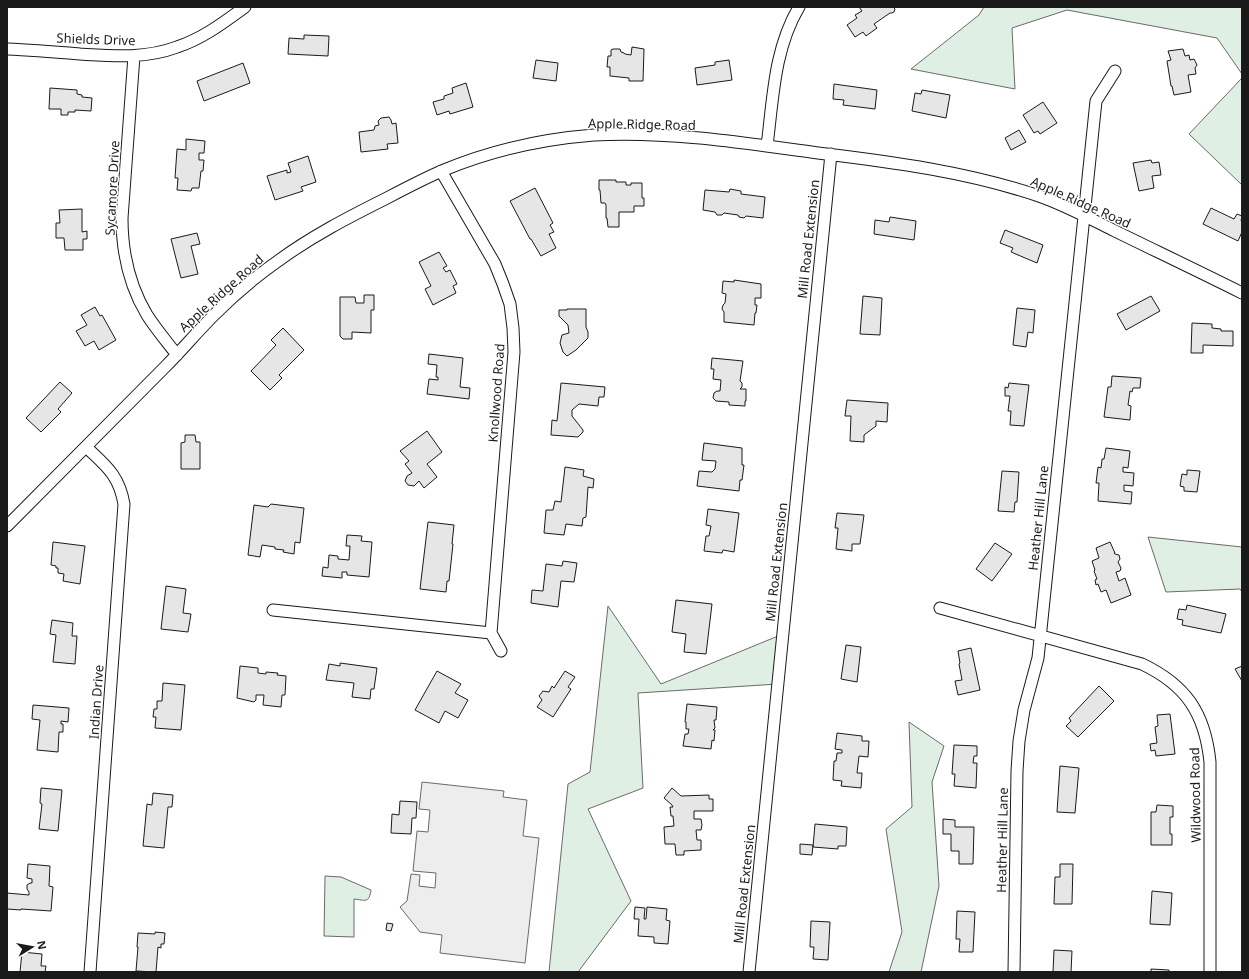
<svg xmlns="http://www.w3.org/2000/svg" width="1249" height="979" font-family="'Noto Sans',sans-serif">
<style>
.green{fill:#e0efe3;stroke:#6a6a6a}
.parking{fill:#ededed;stroke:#6a6a6a}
.building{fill:#e6e6e6;stroke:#1a1a1a}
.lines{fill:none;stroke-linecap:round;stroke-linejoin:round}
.street-casing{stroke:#1a1a1a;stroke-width:13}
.street{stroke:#fff;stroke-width:11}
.labels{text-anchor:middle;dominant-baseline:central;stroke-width:3;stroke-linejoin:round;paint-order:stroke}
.street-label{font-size:13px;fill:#1a1a1a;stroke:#fff}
</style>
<rect width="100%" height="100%" fill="#fff"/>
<path class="green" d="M984,7H1242V74L1217,38L1067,10L1012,28L1015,89L911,69L979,15Z
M1242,78V185L1189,134Z
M1148,537L1242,547V592L1240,589L1166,592Z
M608,606L661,684L783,634L778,684L638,693L643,788L588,809L631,901L578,972H549L568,784L590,772Z
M909,722L944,746L932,782L939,886L921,972H889L902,932L886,829L912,807Z
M325,876L341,877L371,890C369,904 365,900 354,899V937L324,936Z"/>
<path class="parking" d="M422,782L504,791L503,797L527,800L523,836L539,838L525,963L440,953L442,935L420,932L400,907L407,901L411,874L420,875L419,886L435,888L436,873L413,871L417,831L428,832L430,810L419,809Z"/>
<path class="building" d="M859,7H893L895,9L894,12L892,13H890L874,24L877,28L866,36L863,32L855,37L847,25L857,18L855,15L862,11Z
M304,35L329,36L328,56L288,54L289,38L304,39Z
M632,47L644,49L643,81H629V78L610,76V67H607L608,56H611V50L613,49H620L621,52L624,53L625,54L631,55Z
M1183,49L1185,56L1189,55L1190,60L1194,59L1197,65L1195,68L1196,74L1188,75L1191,92L1174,95L1172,86H1171L1167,61L1171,60L1168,51Z
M536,60L558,63L556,81L533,78Z
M729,60L732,80L697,85L695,68L715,65V62Z
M243,63L250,83L204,101L197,81Z
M466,83L473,107L450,114L449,111L437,115L433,102L444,99V96L453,93L452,88Z
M834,84L877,90L875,109L843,105L844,100L833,99Z
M50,88L77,90V94L82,95V97L92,98L91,111L75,110V112H68V115H61V109H49Z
M922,90L950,95L946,118L912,111L915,93L921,94Z
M1043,102L1057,123L1040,134L1038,131L1034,133L1023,115Z
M389,117L391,120L392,124L396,123L398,143L387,144L388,149L361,152L359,132L374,130L375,126L379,125L378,121L381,118Z
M1019,130L1026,142L1011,150L1005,138Z
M186,139L205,141L204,153H199V160H204L203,171H201L199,188H192L191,191L177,190L178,178H175L177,149L186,150Z
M308,156L316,182L301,187L303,191L275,200L267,176L287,170V173L291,172L288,163Z
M1151,160L1152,163L1159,162L1161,175L1152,176L1154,188L1139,191L1133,163Z
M599,180H616V182H626V185H631V183H642V198H644V206H634V212H619V227H608L607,218H606V205L605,203H601L600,190H599Z
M535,188L553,223L550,225L554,232L549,234L556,248L541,256L531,239H530L510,201Z
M730,189L741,191V194L765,197L763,218L746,216L744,218L739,217L738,215L724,213L722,215H717L715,212L703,210L705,190L729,192Z
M1211,208L1234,219L1237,214L1242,216L1241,221L1242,222V232L1238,241L1203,224Z
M82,209V232L87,231V239H83V250H65L64,238H56V223H60L59,210Z
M890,217L916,221L914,240L874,234L875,220L889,222Z
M1005,230L1043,245L1037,263L1011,252L1013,248L1000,243Z
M197,233L200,244L191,246L198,274L181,278L171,239Z
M439,252L447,266L443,268L446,272L450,270L457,284L453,286L456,293L433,305L425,289L431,286L419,262Z
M734,280L761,284V298H755V305H757L756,313H755L754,325L724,322V312L722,309L723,305L725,303L726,294L722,293L723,281L734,282Z
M364,295H374V310H371V333L352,332V339H343L340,336V297H355L356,303H364Z
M863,296L882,298L880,335L860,334Z
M1151,296L1160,311L1126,330L1117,314Z
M95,307L100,316L102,315L116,340L99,350L94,341L85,346L76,331L87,325L81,315Z
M1017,308L1035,310L1033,333L1028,332L1026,347L1013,345Z
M567,309H586V327L588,332V338L576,350L567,356L563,352L560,343L562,335L569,333L568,325L559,316V310H567Z
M1192,323L1212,324V328L1221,329V331H1233V346L1203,345V353H1191Z
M283,328L304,350L279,375L282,378L270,390L251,371L276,345L271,340Z
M429,354L463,358L460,387L470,388L469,399L427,394L429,379L438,380V377H436L437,365L428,364Z
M712,358L743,361L740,381L742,383V387L740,389H746V401H745V406L729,405V402L716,401L713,398L714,393L717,391H720L721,380L713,379L714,369H711Z
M1112,376L1141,378L1140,388H1133L1132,392L1130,391L1128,405L1131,406L1130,420L1104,417L1108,387H1111Z
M60,382L72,393L58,409L61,412L41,432L26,418Z
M561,383L605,387L604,397H599L598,406L579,404L572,410V416L583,430V432L578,437L551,435L552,420L557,421Z
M1009,383L1029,385L1024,426L1010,425L1011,411H1008L1010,396H1005V387L1008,388Z
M847,400L888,403L887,422L876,421V426L864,435V442L850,441L851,416H845Z
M427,431L442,452L427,464L437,477L424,488L419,481L414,486L408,485L405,481L407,476L412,473L405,464L409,461L400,451Z
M185,435H195L196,442H200V469H181V443L185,442Z
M704,443L742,448V465H744L742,480H740L739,491L697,486L699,471L712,472L715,469L716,461L702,460Z
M1106,448L1130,451L1128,468L1123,467V472L1134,473L1133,486L1124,485V491L1132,492L1131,504L1098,501L1099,483H1096L1098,467L1101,468L1102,459H1104Z
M565,467L584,470L583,476L594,479L593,488L588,487L586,517L583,518L582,526L566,524L564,535L544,533L546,510H553L555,501L561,502Z
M1187,470L1200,471L1197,492L1184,491V487L1180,486L1182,474L1187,475Z
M1002,471L1019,472L1017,502H1015L1014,512L998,511Z
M271,504L304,508L300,543L295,542L294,554L283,552L284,550L275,549V547L262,545L260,557L248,555L254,505L268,507Z
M708,509L739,513L734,552L723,550L722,553L704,551L706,536H709L711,526L706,525Z
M837,513L864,515L860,544H852V551L836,549L838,528H835Z
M428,522L454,525L452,544H453L449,581H447L446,592L420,589Z
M347,535L362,536L361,541L372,542L369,577L347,575V572H342V578L322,576L323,567L328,568L329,555L338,556V559L349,560L350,546H346Z
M53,542L85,546L80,584L63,581L64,574L58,573V568H56V566L51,565Z
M1110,542L1115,553H1114L1115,554L1119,555L1120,559L1118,562L1121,568L1120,571L1116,572L1119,581L1125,578L1131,595L1111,603L1106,590L1101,592L1098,584L1096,585L1095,580L1097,579L1094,571L1095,570L1092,561L1099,558L1096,548Z
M995,543L1012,554L992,581L976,569Z
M563,561L577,563L574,582L561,581L558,607L531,603L532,590L543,591L546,564L562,566Z
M166,586L186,589L183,613L191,614L188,632L161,629Z
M676,600L712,604L706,654L684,652L686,634L672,632Z
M1187,605L1226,614L1221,633L1182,625L1183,620L1177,619L1179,609L1186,610Z
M52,620L73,623L72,636H77L75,664L53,662L56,635L50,634Z
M846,645L861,647L857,682L841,679Z
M971,648L980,690L958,695L955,681L962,680L959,664L960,663L958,651Z
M340,663L377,668L374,689H371L370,699L352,697L354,683L326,680L329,664L340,666Z
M240,666L258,668V673L266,674V672L278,673L277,675L286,676L285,695H282L281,707L263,705L264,695H256V700L254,702L237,698Z
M1242,666V681L1235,669Z
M437,671L461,684L455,693L468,700L458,718L445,711L439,723L415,710Z
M565,671L575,677L568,687L571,689L553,717L537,707L542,700L539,696L543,691L549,692L552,686L554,688Z
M163,683L185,685L181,730L155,728L156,717H153L154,709H157V701H162Z
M1099,686L1114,701L1078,737L1066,726L1071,721L1069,718Z
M687,704L717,707L716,720H714L715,728L713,730H715L714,741L712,740L711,749L683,746L685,734H688L689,729H686V722H685Z
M33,705L69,708L68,722L61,721V724H63V732H59L58,752L37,750L40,720L32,719Z
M1170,714L1175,754L1156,756L1155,750L1151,751L1150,744L1157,743L1155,727L1158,726L1157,715Z
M837,733L862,736V741H869L868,757L859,756L857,773H862L861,788L841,786L842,781L833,780L834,761H836L837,753H842V750L835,749Z
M954,745L977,746V756H974L973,763H977L976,788L954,786L955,774H952Z
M1060,766L1079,768L1075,813L1057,812Z
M41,788L62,790L58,831L39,829L42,804L40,803Z
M672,788L681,796L709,795V799H713V811H694V819H701L702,825L701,830H696L697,840H701V850L684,851V855H676L675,844H665L664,827L674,826L673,816H671L670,807H673L672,805L664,798Z
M153,793L173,795L172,807H168L164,848L143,846L147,804L152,805Z
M400,801L417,802L416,818H412L411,834L391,833L392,814L399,815Z
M1157,805L1173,806V817H1170V834H1172V845H1151V812H1156Z
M943,819L955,820V827H974L973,864H959V851H951V834H943Z
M815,824L847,827L846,846H838V849L813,847Z
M800,844L813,845L812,855L800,854Z
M28,864L50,866L49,886L53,887L51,911L21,909V910L7,909V893L29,895V892L27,889V885L30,883H32V879L27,878Z
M1060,864H1073L1072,904H1054L1055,877H1060Z
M1152,891L1172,893L1170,925L1150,924Z
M635,907L645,908L644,919H646L647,907L667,909L666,920L670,921L668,944L654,943V937L638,936L639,919H634Z
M957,911L975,912L973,952H959L960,939H956Z
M811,921L830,922L828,960L813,959L814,947H810Z
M387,923L393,924L391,931L386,930Z
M155,932L165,933L164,944H161V948L158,947L156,972L136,971L138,947H137L138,933L155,934Z
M1054,950L1072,951L1071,972H1053Z
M22,952L42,954L41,966H46L45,972H20Z
M1151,969L1169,970V972H1151Z"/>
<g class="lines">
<g class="street-casing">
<path id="street" d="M7,49C31,50 56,52 80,54C113,56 145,59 177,47C202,39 223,23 245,7
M134,56L122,218C122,253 129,285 147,315C156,329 167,342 177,355
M767,146C773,99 774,49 799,7
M441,171L495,264L503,284L510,304L513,328L514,352L491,633
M86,447C106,466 119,475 124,504L90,972
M7,526C60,473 113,420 165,367C182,350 197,332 214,315C233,296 255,277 278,261C312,236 349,217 387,198C406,188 425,178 444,170C492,150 543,139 594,135C669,131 745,143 818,153C893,162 968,172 1039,196C1065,205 1091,219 1115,231C1158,252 1200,272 1242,293
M940,608L1142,664C1186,685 1205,713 1210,762V972
M273,610L491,633L501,651
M749,972L831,154
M1014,972L1017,771L1019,741L1024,710L1038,658L1096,101L1115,71"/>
</g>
<use href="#street" class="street"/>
</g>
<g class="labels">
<g class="street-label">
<text transform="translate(96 39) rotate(2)">Shields Drive</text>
<text transform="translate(642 124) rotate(1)">Apple Ridge Road</text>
<text transform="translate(112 188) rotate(-87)">Sycamore Drive</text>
<text transform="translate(1081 202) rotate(24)">Apple Ridge Road</text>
<text transform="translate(808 239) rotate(-84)">Mill Road Extension</text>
<text transform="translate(221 293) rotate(-42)">Apple Ridge Road</text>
<text transform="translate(496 393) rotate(-86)">Knollwood Road</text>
<text transform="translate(1038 518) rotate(-84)">Heather Hill Lane</text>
<text transform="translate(776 562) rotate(-84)">Mill Road Extension</text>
<text transform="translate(96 702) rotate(-86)">Indian Drive</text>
<text transform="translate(1195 795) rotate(-91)">Wildwood Road</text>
<text transform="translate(1002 840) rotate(-89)">Heather Hill Lane</text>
<text transform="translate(744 884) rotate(-84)">Mill Road Extension</text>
</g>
</g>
<rect width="1249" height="979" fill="none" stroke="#1a1a1a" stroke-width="16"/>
<g transform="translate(32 947) rotate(79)" stroke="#ffffff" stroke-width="3" paint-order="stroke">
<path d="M0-3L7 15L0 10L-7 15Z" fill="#1a1a1a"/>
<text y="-6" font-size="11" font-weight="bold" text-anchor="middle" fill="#1a1a1a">N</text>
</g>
</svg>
